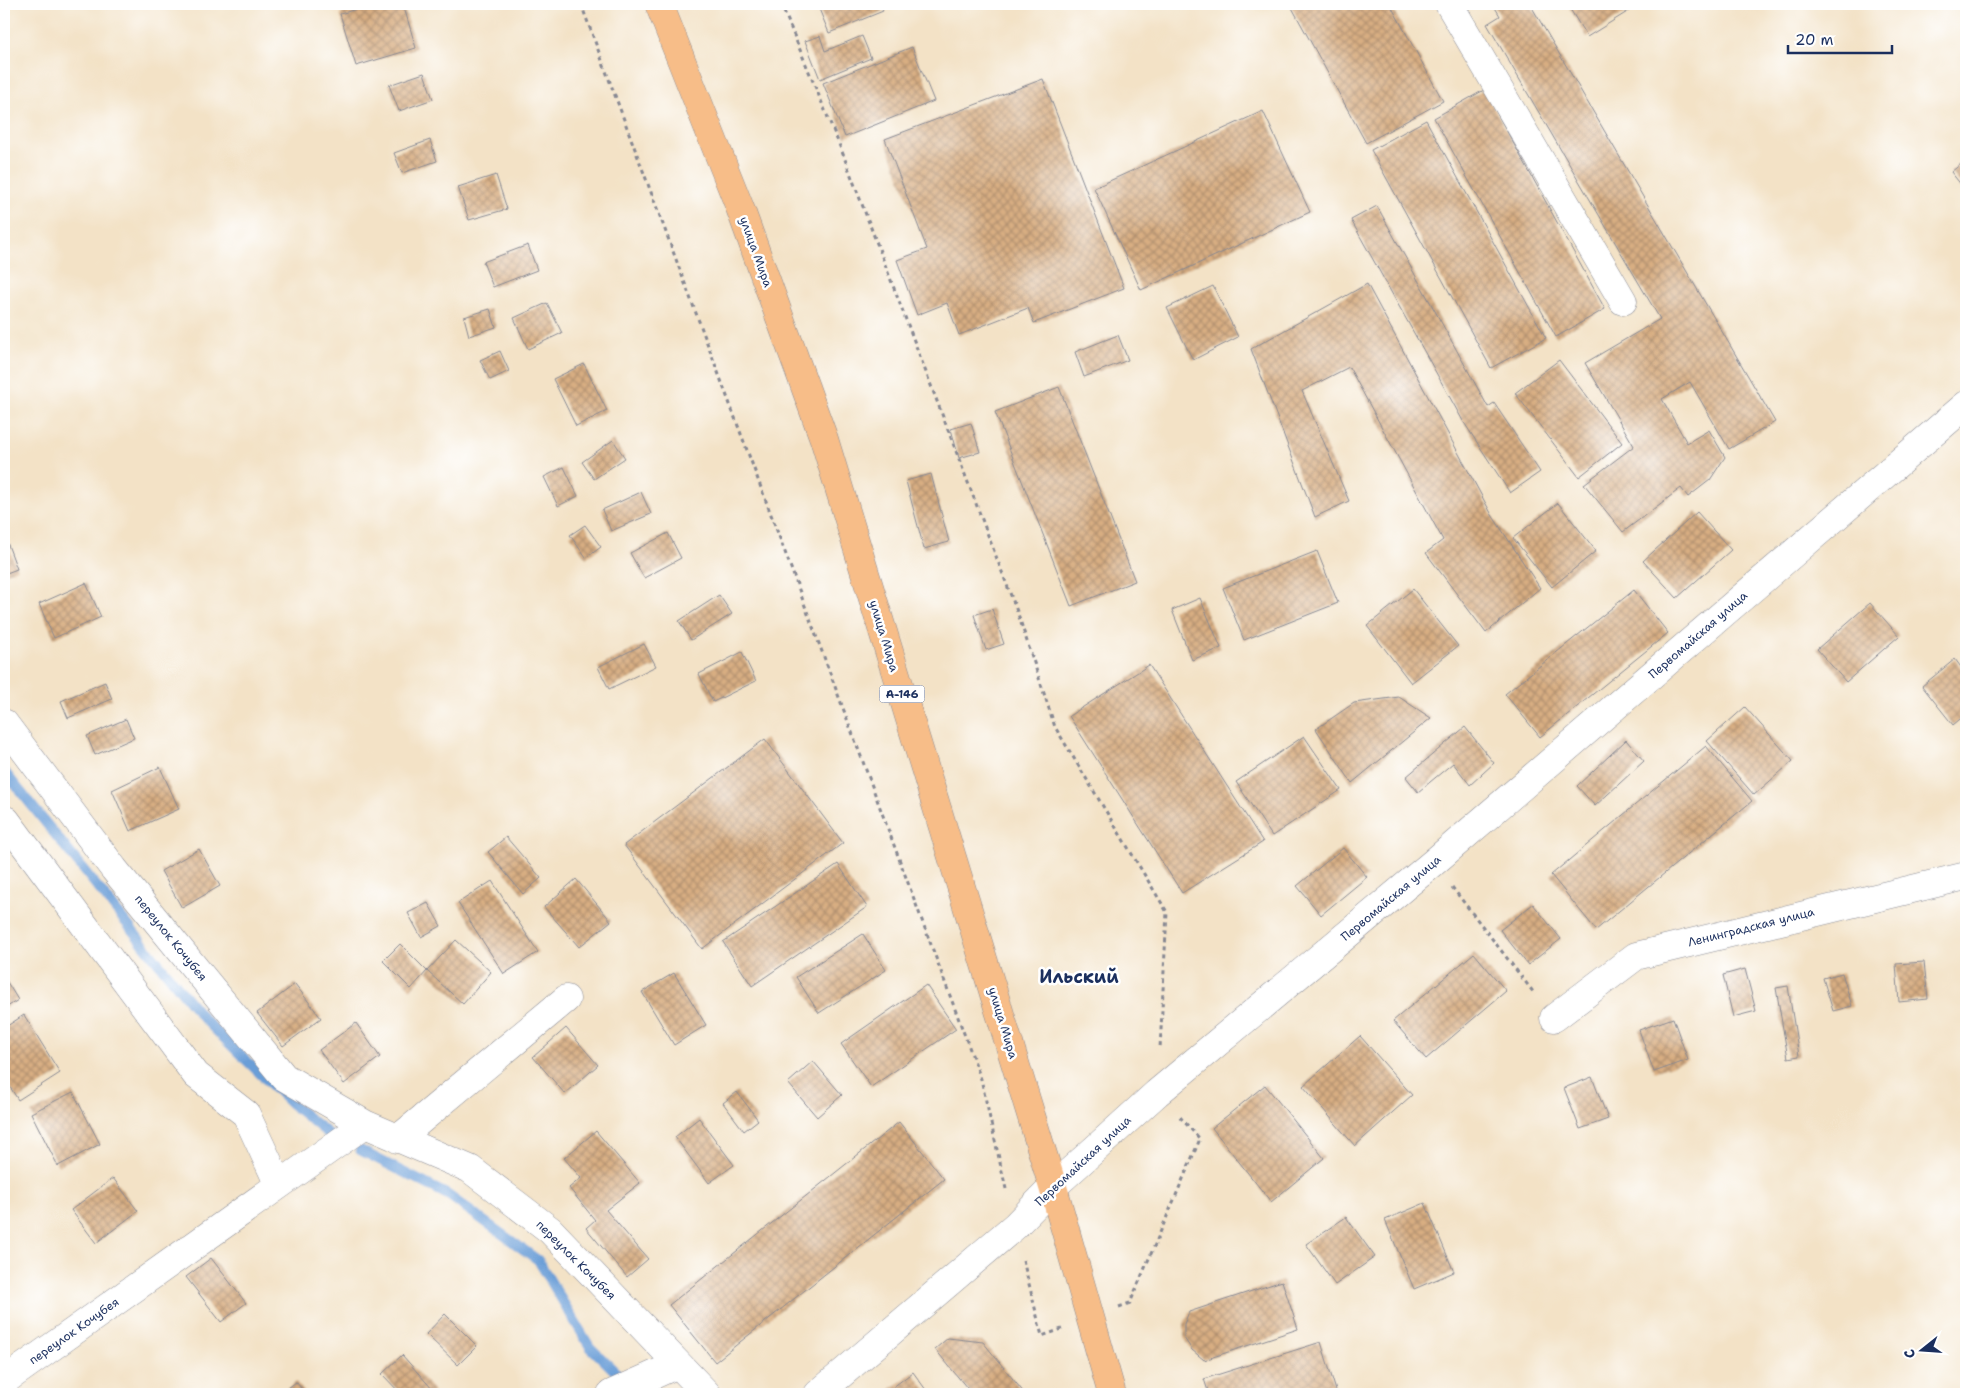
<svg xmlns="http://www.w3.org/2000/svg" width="1970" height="1398" font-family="'Shantell Sans',sans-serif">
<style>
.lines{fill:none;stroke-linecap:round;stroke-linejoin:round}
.stream{stroke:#6b9ed7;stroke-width:10}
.building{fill:url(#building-cross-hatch)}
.minor-casing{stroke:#878892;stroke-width:29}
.highway-casing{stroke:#878892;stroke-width:29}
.path{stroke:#878892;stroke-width:3;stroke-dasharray:4 4;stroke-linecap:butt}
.minor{stroke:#fff;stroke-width:28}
.highway{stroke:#f7bd88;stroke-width:28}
.labels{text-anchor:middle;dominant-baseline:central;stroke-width:5;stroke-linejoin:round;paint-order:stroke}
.shield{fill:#fff;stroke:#5f6d8e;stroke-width:1}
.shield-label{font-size:11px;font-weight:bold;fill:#1b2f5e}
.street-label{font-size:12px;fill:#1b2f5e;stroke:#fff}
.district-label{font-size:18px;font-weight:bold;fill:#1b2f5e;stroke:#fff}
</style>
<defs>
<pattern id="building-cross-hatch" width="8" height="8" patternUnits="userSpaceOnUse" patternTransform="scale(1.25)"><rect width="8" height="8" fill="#d8ae82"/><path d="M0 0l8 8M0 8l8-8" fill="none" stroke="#ae8e6e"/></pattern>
</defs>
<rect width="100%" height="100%" fill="#fff"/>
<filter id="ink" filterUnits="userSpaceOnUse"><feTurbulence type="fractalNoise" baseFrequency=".02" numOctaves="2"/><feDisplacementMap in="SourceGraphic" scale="10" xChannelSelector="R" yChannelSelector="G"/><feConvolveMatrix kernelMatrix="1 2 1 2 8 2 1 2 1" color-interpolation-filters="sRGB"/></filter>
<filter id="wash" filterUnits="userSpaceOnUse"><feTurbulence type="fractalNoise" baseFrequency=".0096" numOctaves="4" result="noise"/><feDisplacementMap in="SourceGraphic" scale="20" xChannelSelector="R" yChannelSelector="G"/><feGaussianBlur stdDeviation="1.12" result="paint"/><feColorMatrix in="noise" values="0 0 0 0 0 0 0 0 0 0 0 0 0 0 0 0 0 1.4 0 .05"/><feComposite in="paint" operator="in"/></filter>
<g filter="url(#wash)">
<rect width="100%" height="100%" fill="#f3e2c6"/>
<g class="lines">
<path class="stream" d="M4,771L202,1017L290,1103L330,1135
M360,1150L448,1195L538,1260L590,1347L629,1385"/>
</g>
<g id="blocks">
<path class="building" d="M373,4H403L416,48L356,66L340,14Z
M817,4H880L883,11L829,33Z
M1290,4H1390L1443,101L1366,143Z
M1493,4H1530L1775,422L1729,449L1690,382L1662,399L1687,443L1709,430L1725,457L1710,480L1688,497L1681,488L1623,532L1584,484L1634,446L1585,363L1660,319L1487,24L1500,16Z
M1567,4H1640L1587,37Z
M820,36L825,51L862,36L871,58L820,79L805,41Z
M912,47L934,101L845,137L823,83Z
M424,73L433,99L399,111L389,85Z
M1043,79L1124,288L1034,323L1028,308L959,335L947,303L917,315L897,260L927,249L885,139Z
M1484,90L1605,309L1556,337L1434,118Z
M1263,111L1310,212L1141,290L1094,188Z
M1426,120L1546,338L1491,368L1371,150Z
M430,140L437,161L402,173L394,153Z
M1966,160V191L1951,172Z
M496,175L507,209L469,220L458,187Z
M1377,206L1488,407L1494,403L1540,472L1510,493L1463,421L1351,220Z
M528,245L537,270L493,287L483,262Z
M1367,284L1492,515L1540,588L1486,633L1426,553L1443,540L1349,367L1302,391L1349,501L1315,517L1251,349Z
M1213,286L1238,337L1193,360L1167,308Z
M547,303L562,333L528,349L514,318Z
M490,309L496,327L469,336L464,317Z
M1118,335L1128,360L1084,377L1075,352Z
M500,351L509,371L490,380L480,360Z
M1559,360L1622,443L1579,477L1515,393Z
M584,364L607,411L576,426L553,379Z
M1059,387L1135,581L1071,606L995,412Z
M971,423L980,452L959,458L951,429Z
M613,440L625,458L594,479L582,462Z
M564,467L578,496L558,506L544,477Z
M931,474L949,542L924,549L906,481Z
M641,492L651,514L611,531L602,510Z
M1558,503L1596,551L1552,587L1513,538Z
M1697,512L1731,550L1677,598L1643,561Z
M585,525L601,547L586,558L570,535Z
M668,533L681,558L644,578L630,553Z
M4,534L17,569L4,574Z
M1317,551L1338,603L1244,640L1223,588Z
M86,583L101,617L54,638L39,604Z
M1413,589L1458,646L1411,683L1367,626Z
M1634,590L1668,633L1540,737L1505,694Z
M719,595L732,614L691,640L679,621Z
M1200,598L1221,648L1192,660L1172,610Z
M1870,603L1899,636L1846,682L1817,649Z
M992,609L1004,644L986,650L974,615Z
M644,644L656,666L609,689L598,667Z
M742,652L756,681L713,702L699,674Z
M1955,659L1966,674V714L1953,725L1922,686Z
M1149,665L1263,842L1182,893L1069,716Z
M105,682L112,699L68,718L61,701Z
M1399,697L1431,718L1352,783L1316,729L1354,703Z
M1745,707L1793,761L1754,795L1707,741Z
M126,719L134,738L95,755L87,736Z
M1465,727L1494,763L1470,785L1453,763L1418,792L1406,777Z
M1304,736L1341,790L1272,836L1236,782Z
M765,739L843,843L702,949L624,845Z
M1626,740L1644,761L1595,806L1577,786Z
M1706,746L1752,801L1596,930L1551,875Z
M160,767L179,809L130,831L112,790Z
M506,837L541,878L523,894L488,852Z
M1343,848L1367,877L1321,915L1297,886Z
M199,849L220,886L182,908L161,871Z
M838,864L867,907L752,986L723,942Z
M576,879L611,921L579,947L544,907Z
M492,881L538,952L504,974L458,903Z
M428,903L441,926L421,937L408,913Z
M1533,904L1561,939L1528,965L1500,930Z
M863,934L886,970L819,1013L796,977Z
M456,940L491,972L463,1004L427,971Z
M400,944L427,971L411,989L383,961Z
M1474,953L1506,991L1426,1059L1393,1021Z
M1924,962L1928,999L1899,1002L1896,964Z
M1745,969L1756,1011L1733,1017L1723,975Z
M674,973L706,1025L674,1045L642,992Z
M1842,973L1852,1006L1833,1011L1823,978Z
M4,977L18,1000L4,1009Z
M295,984L321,1018L283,1046L257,1013Z
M926,985L956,1029L871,1087L841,1044Z
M1788,986L1799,1056L1788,1058L1776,988Z
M24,1015L60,1073L18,1100L4,1077V1028Z
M1673,1018L1688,1060L1654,1072L1639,1030Z
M356,1023L380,1057L344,1084L319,1050Z
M566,1028L598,1065L565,1094L533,1057Z
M1360,1036L1412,1095L1355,1146L1303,1086Z
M813,1061L842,1095L817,1117L788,1083Z
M1592,1077L1608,1119L1580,1129L1564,1088Z
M1265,1085L1324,1158L1271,1202L1212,1128Z
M73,1092L100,1144L58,1166L31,1113Z
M737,1092L758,1120L744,1131L723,1103Z
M699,1118L734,1165L709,1183L675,1137Z
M899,1122L944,1179L715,1362L669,1305Z
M596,1131L640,1183L606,1210L648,1259L627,1277L586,1228L595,1220L569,1188L581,1178L564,1158Z
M113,1178L138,1211L96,1243L71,1210Z
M1425,1203L1454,1272L1414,1289L1385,1220Z
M1346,1217L1375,1257L1335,1285L1306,1244Z
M211,1258L246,1303L221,1322L186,1277Z
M1282,1281L1298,1329L1204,1360L1192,1350L1184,1338V1324L1189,1312Z
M445,1314L477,1346L458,1365L426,1334Z
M948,1338L983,1342L1025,1394H972L935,1349Z
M1321,1342L1337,1394H1209L1204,1379Z
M402,1355L434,1391L430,1394H401L382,1374Z
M913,1372L929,1394H884Z
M296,1382L306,1394H280Z"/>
</g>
</g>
<g filter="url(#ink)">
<use href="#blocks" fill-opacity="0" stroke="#878892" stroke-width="1"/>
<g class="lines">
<g class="minor-casing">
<path id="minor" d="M1449,4L1623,301
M4,723L114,869L284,1077L365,1124L470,1169L550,1230L707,1394
M6,820L196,1075L246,1114L279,1185
M1554,1018L1636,956L1966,876
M398,1139L566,999
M4,1381L365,1124
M611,1394L678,1364
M818,1394L1015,1226L1053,1187L1157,1093L1433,863L1966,405"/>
</g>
<g class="highway-casing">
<path id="highway" d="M659,4L740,208L824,439L1053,1187L1112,1394"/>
</g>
<path class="path" d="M581,4L981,1079L1006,1189
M781,4L841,149L1018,614L1055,727L1167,912L1160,1049
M1452,887L1534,993
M1023,1260L1042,1336L1062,1329
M1119,1307L1130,1303L1200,1139L1179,1116"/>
<use href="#minor" class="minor"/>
<use href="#highway" class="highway"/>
</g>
</g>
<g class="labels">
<rect class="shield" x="879.5" y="685.5" width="45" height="17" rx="4"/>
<g class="shield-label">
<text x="902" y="694">А-146</text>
</g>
<g class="street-label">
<text transform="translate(756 252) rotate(70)">улица Мира</text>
<text transform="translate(1698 635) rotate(-41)">Первомайская улица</text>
<text transform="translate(884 636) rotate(73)">улица Мира</text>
<text transform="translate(1391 898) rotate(-40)">Первомайская улица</text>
<text transform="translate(1751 927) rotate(-14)">Ленинградская улица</text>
<text transform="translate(171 938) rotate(51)">переулок Кочубея</text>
<text transform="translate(1003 1023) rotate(73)">улица Мира</text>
<text transform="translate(1083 1161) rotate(-43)">Первомайская улица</text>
<text transform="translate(576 1260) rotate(45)">переулок Кочубея</text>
<text transform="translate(74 1331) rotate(-35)">переулок Кочубея</text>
</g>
<g class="district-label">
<text x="1079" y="977">Ильский</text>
</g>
</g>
<rect width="1970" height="1398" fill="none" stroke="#fff" stroke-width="20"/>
<g transform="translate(1922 1350) rotate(253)" stroke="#ffffff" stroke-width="4" paint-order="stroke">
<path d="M0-4L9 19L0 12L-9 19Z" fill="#1b2f5e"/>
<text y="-8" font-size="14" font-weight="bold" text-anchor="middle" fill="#1b2f5e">С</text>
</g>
<path d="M1788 45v8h104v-8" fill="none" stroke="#1b2f5e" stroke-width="2.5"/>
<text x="1795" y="45" font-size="15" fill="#1b2f5e" stroke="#ffffff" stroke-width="4" paint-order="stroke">20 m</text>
</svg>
